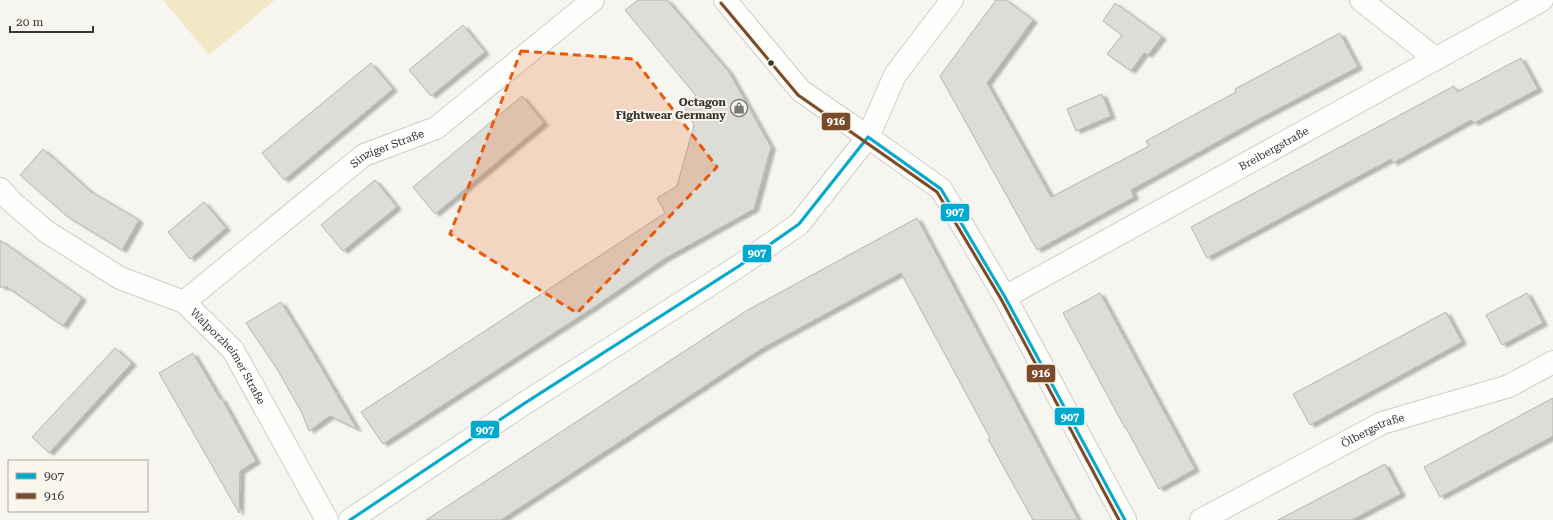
<svg xmlns="http://www.w3.org/2000/svg" width="1553" height="520" font-family="'Roboto Serif',serif">
<style>
.green{fill:#f2e8c6}
.building{fill:#dddcd7;stroke:#b6b5b1;filter:url(#shadow)}
.lines{fill:none;stroke-linecap:round;stroke-linejoin:round}
.street-casing{stroke:#cecdc9;stroke-width:24}
.secondary-casing{stroke:#cecdc9;stroke-width:24}
.street{stroke:#fefefd;stroke-width:22}
.secondary{stroke:#fefefd;stroke-width:22}
.bus-1-casing{stroke:#f9f6ec;stroke-width:6}
.bus-2-casing{stroke:#f9f6ec;stroke-width:6}
.bus-1{stroke:#00a9ce;stroke-width:3}
.bus-2{stroke:#7a4b2a;stroke-width:3}
.marked{fill:#e8590c;fill-opacity:0.2;stroke:#e8590c;stroke-width:3;stroke-dasharray:8 5;stroke-linejoin:round}
.bus-dot{fill:#383633;stroke:#f9f6ec;stroke-width:1.5}
.labels{text-anchor:middle;dominant-baseline:central;stroke-width:4;stroke-linejoin:round;paint-order:stroke}
.poi-label{font-size:11px;font-weight:bold;fill:#383633;stroke:#f9f6ec;text-anchor:end}
.street-label{font-size:11px;fill:#383633;stroke:#f9f6ec}
.line-badge{stroke:#f9f6ec;stroke-width:1.5}
.badge-label{font-size:11px;text-anchor:middle;font-weight:bold;fill:#fff}
</style>
<defs>
<filter id="shadow"><feDropShadow dx="4.5" dy="2.5" stdDeviation="1" flood-color="#0004"/></filter>
</defs>
<rect width="100%" height="100%" fill="#f6f5ef"/>
<path class="green" d="M163,0H275L209,55Z"/>
<path class="building" d="M638,0H667L729,72L771,147L754,209L664,259L597,305L383,444L361,412L665,213L657,198L677,186L694,125L683,104L696,96L625,10Z
M996,0H1006L1033,20L987,83L1051,197L1149,146L1146,141L1236,92L1235,89L1340,33L1358,67L1253,122L1131,190L1134,197L1037,250L940,76Z
M1115,3L1162,37L1148,55L1144,53L1131,71L1107,54L1122,35L1103,21Z
M463,25L485,52L431,96L409,70Z
M1521,58L1538,89L1474,123L1471,120L1393,163L1391,159L1207,258L1191,227L1454,86L1457,92Z
M371,63L393,89L284,180L262,153Z
M1102,94L1111,116L1076,131L1067,109Z
M522,96L544,123L435,214L413,187Z
M43,149L90,191L139,220L122,250L68,217L20,175Z
M375,180L397,207L343,251L321,225Z
M204,202L226,228L190,259L168,232Z
M917,218L1078,520H1033L988,439L990,438L901,273L761,349L501,520H426L746,311Z
M0,240L82,298L63,326L7,287H0Z
M1100,293L1195,469L1159,489L1126,428H1125L1063,313Z
M1527,293L1543,323L1502,345L1486,315Z
M281,302L313,354L357,429L330,416L309,431L302,413L277,369L246,323Z
M1446,312L1462,342L1310,425L1293,394Z
M115,348L132,363L49,453L32,437Z
M193,353L220,399H222L256,461L240,471L239,513L159,373Z
M1553,398V436L1440,497L1424,467Z
M1385,464L1401,494L1380,505L1352,520H1278Z"/>
<g class="lines">
<g class="street-casing">
<g id="street">
<path d="M952,0L895,75L868,137L941,189L1005,297L1125,520"/>
<path d="M1361,0L1436,59"/>
<path id="s1" d="M0,189L12,202L47,232L120,278L184,302L233,350L327,520"/>
<path id="s2" d="M1005,297L1542,0"/>
<path id="s3" d="M184,302L364,155L436,128L593,0"/>
<path id="s4" d="M1201,520L1382,423L1509,386L1553,362"/>
</g>
</g>
<g class="secondary-casing">
<path id="secondary" d="M350,520L525,403L739,266L799,224L868,137L801,91L725,0"/>
</g>
<use href="#street" class="street"/>
<use href="#secondary" class="secondary"/>
<g class="bus-1-casing">
<path id="bus-1" d="M868,137L941,189L1005,297L1125,520
M350,520L525,403L739,266L799,224L868,137"/>
</g>
<g class="bus-2-casing">
<path id="bus-2" d="M721,3L798,95L937,192L1001,299L1119,520"/>
</g>
<use href="#bus-1" class="bus-1"/>
<use href="#bus-2" class="bus-2"/>
</g>
<path class="marked" d="M521,51L634,59L717,167L577,313L450,234Z"/>
<defs>
<g id="shop-ring" transform="scale(0.9)"><circle r="9.5" fill="#f9f6ec" stroke="#7a7975" stroke-width="1.5"/><path d="M-5-2.5h2.3a2.7 3.5 0 0 1 5.4 0H5L5.5 6h-11ZM-1.5-2.5h3a1.5 2.3 0 0 0-3 0Z" fill="#7a7975"/></g>
</defs>
<g fill-rule="evenodd">
<use href="#shop-ring" x="739" y="108"/>
</g>
<circle class="bus-dot" cx="771" cy="63" r="3.5"/>
<g class="labels">
<g class="poi-label">
<text x="726" y="102">Octagon<tspan x="726" dy="13">Fightwear Germany</tspan></text>
</g>
<g class="street-label">
<text stroke="none"><textPath href="#s2" startOffset="307">Breibergstraße</textPath></text>
<text stroke="none"><textPath href="#s3" startOffset="256">Sinziger Straße</textPath></text>
<text stroke="none"><textPath href="#s1" startOffset="289">Walporzheimer Straße</textPath></text>
<text stroke="none"><textPath href="#s4" startOffset="194">Ölbergstraße</textPath></text>
</g>
</g>
<g class="line-badge">
<rect x="821" y="112" width="30" height="19" rx="4" fill="#7a4b2a"/>
<rect x="940" y="203" width="30" height="19" rx="4" fill="#00a9ce"/>
<rect x="742" y="244" width="30" height="19" rx="4" fill="#00a9ce"/>
<rect x="1026" y="364" width="30" height="19" rx="4" fill="#7a4b2a"/>
<rect x="1054" y="407" width="31" height="19" rx="4" fill="#00a9ce"/>
<rect x="470" y="420" width="30" height="19" rx="4" fill="#00a9ce"/>
</g>
<g class="badge-label">
<text x="836" y="125">916</text>
<text x="955" y="216">907</text>
<text x="757" y="257">907</text>
<text x="1041" y="377">916</text>
<text x="1070" y="421">907</text>
<text x="485" y="434">907</text>
</g>
<rect x="8" y="460" width="140" height="52" fill="#f9f6ec" stroke="#aca9a2"/>
<rect x="16" y="473" width="20" height="6" fill="#00a9ce" stroke="#aca9a2"/>
<text x="44" y="480" font-size="12" fill="#383633">907</text>
<rect x="16" y="493" width="20" height="6" fill="#7a4b2a" stroke="#aca9a2"/>
<text x="44" y="500" font-size="12" fill="#383633">916</text>
<path d="M10 26v6h83v-6" fill="none" stroke="#383633" stroke-width="2"/>
<text x="16" y="26" font-size="12" fill="#383633" stroke="#f9f6ec" stroke-width="3" paint-order="stroke">20 m</text>
</svg>
